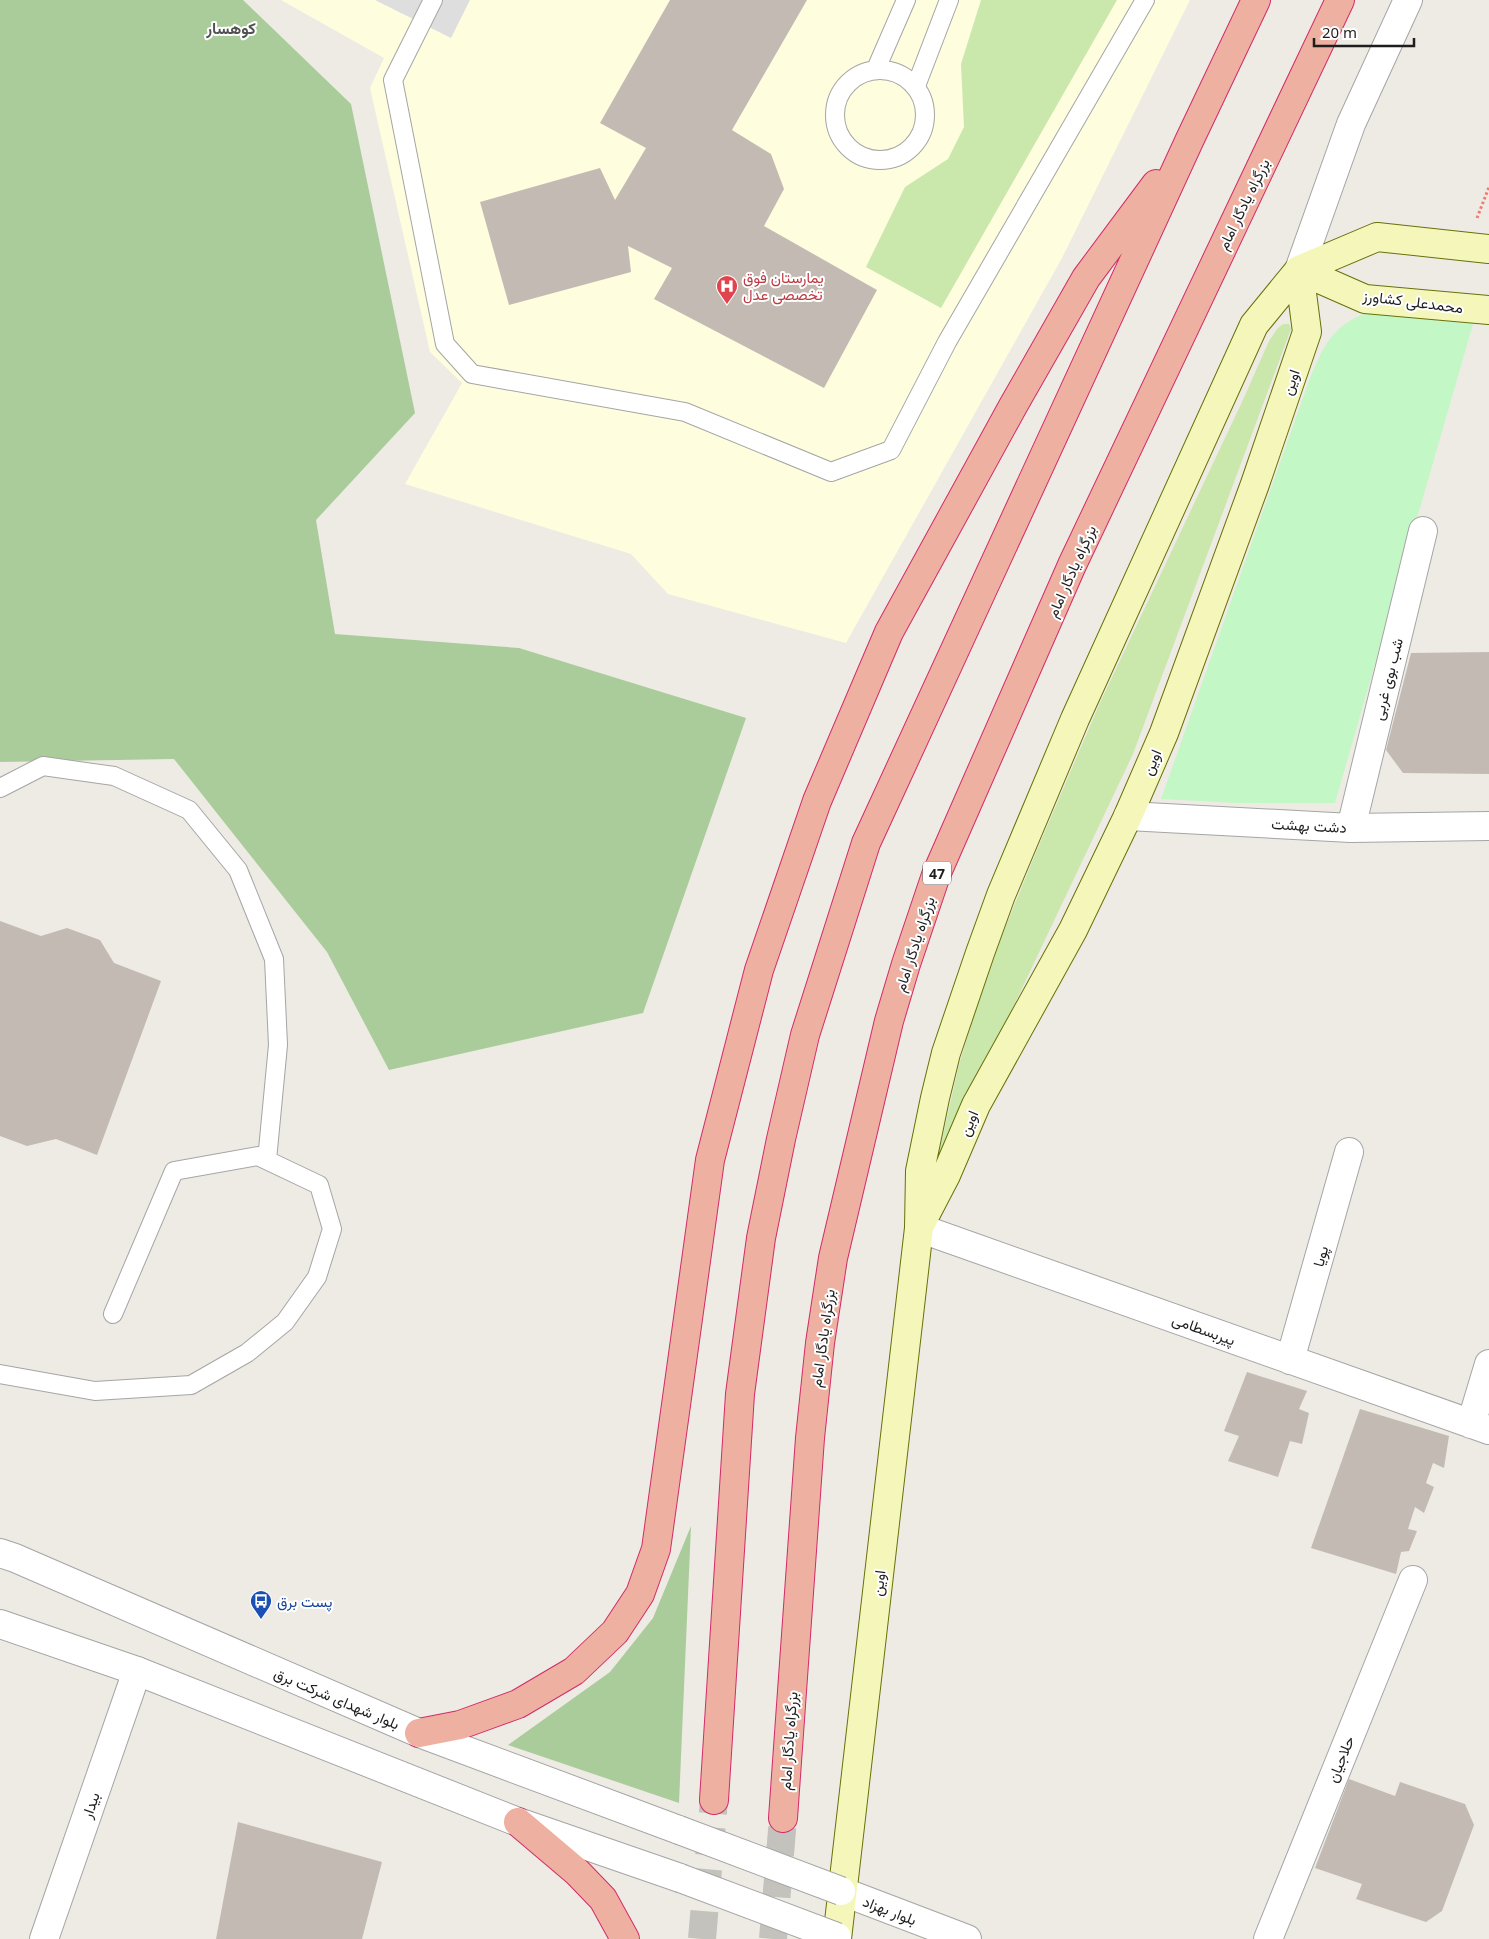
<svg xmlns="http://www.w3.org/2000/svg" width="1489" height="1939" font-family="'Noto Sans',Vazirmatn,sans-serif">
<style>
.education{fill:#fefdde}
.grass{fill:#cae7ac}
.forest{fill:#aacc9b}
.park{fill:#c3f7c6}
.parking{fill:#dedede}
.building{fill:#c3bab4}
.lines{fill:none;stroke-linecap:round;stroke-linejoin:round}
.trunk-tunnel{stroke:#c4c2bc;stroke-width:28;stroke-dasharray:28 14;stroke-linecap:butt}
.service-casing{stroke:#a5a5a5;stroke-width:20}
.minor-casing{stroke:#a5a5a5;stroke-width:30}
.tertiary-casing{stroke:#a5a5a5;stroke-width:30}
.secondary-casing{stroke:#687009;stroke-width:30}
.trunk-casing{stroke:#d22b69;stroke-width:30}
.path{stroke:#f47a70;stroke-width:3;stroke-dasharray:2.5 2.5;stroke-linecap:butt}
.service{stroke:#fff;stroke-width:18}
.minor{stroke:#fff;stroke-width:28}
.tertiary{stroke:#fff;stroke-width:28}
.secondary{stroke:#f5f7ba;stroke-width:28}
.trunk{stroke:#eeb0a0;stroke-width:28}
.tertiary-bridge-casing{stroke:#a5a5a5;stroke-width:30;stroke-linecap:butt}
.tertiary-bridge{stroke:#fff;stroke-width:28}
.labels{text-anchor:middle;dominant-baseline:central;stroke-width:4;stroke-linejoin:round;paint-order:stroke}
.shield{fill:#fff;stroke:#626262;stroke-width:1}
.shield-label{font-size:14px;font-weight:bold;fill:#1e1e1e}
.street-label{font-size:15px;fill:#1e1e1e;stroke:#fff}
.health-label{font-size:15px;fill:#be3a42;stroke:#fff;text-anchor:start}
.transit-label{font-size:15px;fill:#164399;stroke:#fff;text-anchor:start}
.neighbourhood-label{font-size:16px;font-weight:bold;fill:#515151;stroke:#fff}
</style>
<rect width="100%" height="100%" fill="#eeebe4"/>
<path class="education" d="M281,0H1190L1062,258L846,643L668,594L631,554L405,484L462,383L430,352L370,88L384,58Z"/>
<path class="grass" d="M981,0H1117L941,308L866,267L905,187L948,159L964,127L961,64Z
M1283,324H1289L1291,329L1133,754L934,1174L959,1065L976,1008L998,945L1037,850L1099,705L1242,402L1269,341L1277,329Z"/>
<path class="forest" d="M0,0H243L351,104L415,413L316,520L335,634L519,648L746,718L643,1013L389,1070L327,952L174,759L0,762Z
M691,1526L679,1803L508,1745L610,1672L653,1618Z"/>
<path class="park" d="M1366,313L1473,324L1335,803H1236L1161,799L1310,378C1324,346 1331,327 1366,313Z"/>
<path class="parking" d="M375,0H470L451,38Z"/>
<path class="building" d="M670,0H807L732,130L771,154L784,189L764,226L877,290L824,388L654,299L672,268L628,246L631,272L509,305L480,202L600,168L615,200L646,148L600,123Z
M1489,652V774L1403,773L1386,750L1411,653Z
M0,921L41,936L67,928L100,940L114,963L161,981L97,1155L56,1139L27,1146L0,1136Z
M1247,1372L1307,1391L1299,1409L1309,1413L1302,1444L1290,1441L1278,1477L1228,1461L1239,1436L1224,1431Z
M1360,1409L1449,1436L1444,1468L1433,1463L1426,1483L1434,1487L1424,1513L1415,1507L1408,1529L1417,1531L1409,1551L1401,1552L1396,1574L1311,1548Z
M1349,1779L1395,1796L1400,1782L1465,1804L1474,1825L1442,1911L1426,1922L1356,1899L1362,1884L1315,1868Z
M238,1822L382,1862L362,1939H216Z"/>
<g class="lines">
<path class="trunk-tunnel" d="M702,1939L714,1800
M773,1939L783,1818"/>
<g class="service-casing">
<path id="service" d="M433,0L393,80L445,344L472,374L685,412L831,472L891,450L947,342L1145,0
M876,69L906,0
M835 115a45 45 0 1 1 90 0a45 45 0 1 1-90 0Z
M916,86L949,0
M0,788L43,766L114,776L189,810L238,870L274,959L278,1045L267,1160
M0,1374L95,1391L191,1385L247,1353L285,1322L317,1277L332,1229L319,1185L258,1156L174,1171L113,1314"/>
</g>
<g class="minor-casing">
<path id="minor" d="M1351,828L1423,531
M919,1228L1489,1430
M1290,1360L1349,1152
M1471,1424L1489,1364
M44,1939L137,1671
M1268,1939L1413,1580"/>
</g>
<g class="tertiary-casing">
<path id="tertiary" d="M1299,270L1351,124L1408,0
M1128,816L1351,828L1489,826
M0,1553L15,1558L419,1733L679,1830
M0,1624L137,1671L518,1822L680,1878
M841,1891L967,1939"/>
</g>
<g class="secondary-casing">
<path id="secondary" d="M1299,270L1365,299L1489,310
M921,1223L946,1175L976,1105L1073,930L1128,816L1164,733L1255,484L1307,332L1299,270
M837,1939L919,1228L920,1171L935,1098L946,1053L980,953L1001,895L1075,719L1254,325L1299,270L1377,237L1489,249"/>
</g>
<g class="trunk-casing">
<path id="trunk" d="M419,1733L460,1725L518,1704L574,1671L615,1632L640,1594L656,1549L710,1160L759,970L817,801L889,632L1013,406L1086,278L1156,184
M714,1800L740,1394L761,1238L781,1139L805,1035L866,843L1190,139L1256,0
M783,1818L810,1438L820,1343L833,1258L889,1021L906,964L936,875L1072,565L1340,0
M518,1822L577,1872L603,1899L625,1939"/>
</g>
<path class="path" d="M1477,218L1489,187"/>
<use href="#service" class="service"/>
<use href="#minor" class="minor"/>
<use href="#tertiary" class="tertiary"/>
<use href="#secondary" class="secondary"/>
<use href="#trunk" class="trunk"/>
<g class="tertiary-bridge-casing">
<path id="tertiary-bridge" d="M679,1830L841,1891
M680,1878L837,1937"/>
</g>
<use href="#tertiary-bridge" class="tertiary-bridge"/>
</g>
<defs>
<g id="hospital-pin" transform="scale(1.125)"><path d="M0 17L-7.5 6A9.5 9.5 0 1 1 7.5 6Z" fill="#e0444e" stroke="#fff"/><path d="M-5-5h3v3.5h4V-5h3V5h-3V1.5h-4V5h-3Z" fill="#fff"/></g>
<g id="bus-pin" transform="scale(1.125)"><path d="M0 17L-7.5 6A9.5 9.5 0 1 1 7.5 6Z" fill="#1a4fb4" stroke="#fff"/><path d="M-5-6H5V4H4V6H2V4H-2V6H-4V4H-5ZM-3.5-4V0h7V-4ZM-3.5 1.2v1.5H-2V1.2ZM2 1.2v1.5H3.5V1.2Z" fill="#fff"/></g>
</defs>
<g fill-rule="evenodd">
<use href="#hospital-pin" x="727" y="286"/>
<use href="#bus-pin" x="261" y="1601"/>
</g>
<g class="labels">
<rect class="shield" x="923" y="861.5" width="28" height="23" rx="4"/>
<g class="shield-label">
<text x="937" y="873">47</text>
</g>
<g class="street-label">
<text transform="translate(1243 204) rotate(-64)">بزرگراه یادگار امام</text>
<text transform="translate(1413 301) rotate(7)">محمدعلی کشاورز</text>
<text transform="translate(1290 382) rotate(-71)">اوین</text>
<text transform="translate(1071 571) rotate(-66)">بزرگراه یادگار امام</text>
<text transform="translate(1387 679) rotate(-76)">شب بوی غربی</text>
<text transform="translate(1151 762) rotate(-67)">اوین</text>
<text transform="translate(1309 825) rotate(3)">دشت بهشت</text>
<text transform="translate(914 944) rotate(-72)">بزرگراه یادگار امام</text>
<text transform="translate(968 1123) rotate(-67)">اوین</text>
<text transform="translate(1320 1256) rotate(-74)">پویا</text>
<text transform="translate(1204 1329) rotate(20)">پیربسطامی</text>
<text transform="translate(822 1338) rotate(-82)">بزرگراه یادگار امام</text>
<text transform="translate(878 1583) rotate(-83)">اوین</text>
<text transform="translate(337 1698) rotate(23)">بلوار شهدای شرکت برق</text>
<text transform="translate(788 1741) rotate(-86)">بزرگراه یادگار امام</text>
<text transform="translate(1340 1759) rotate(-68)">حلاجیان</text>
<text transform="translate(90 1805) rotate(-71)">بیدار</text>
<text transform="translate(890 1910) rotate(21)">بلوار بهزاد</text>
</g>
<g class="health-label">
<text x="743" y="277">یمارستان فوق<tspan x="743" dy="17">تخصصی عدل</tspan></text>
</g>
<g class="transit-label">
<text x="277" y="1601">پست برق</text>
</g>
<g class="neighbourhood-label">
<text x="231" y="28">کوهسار</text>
</g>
</g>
<path d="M1314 38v8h100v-8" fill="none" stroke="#1e1e1e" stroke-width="2.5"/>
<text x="1322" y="38" font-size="15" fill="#1e1e1e" stroke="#ffffff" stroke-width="4" paint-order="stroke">20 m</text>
</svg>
